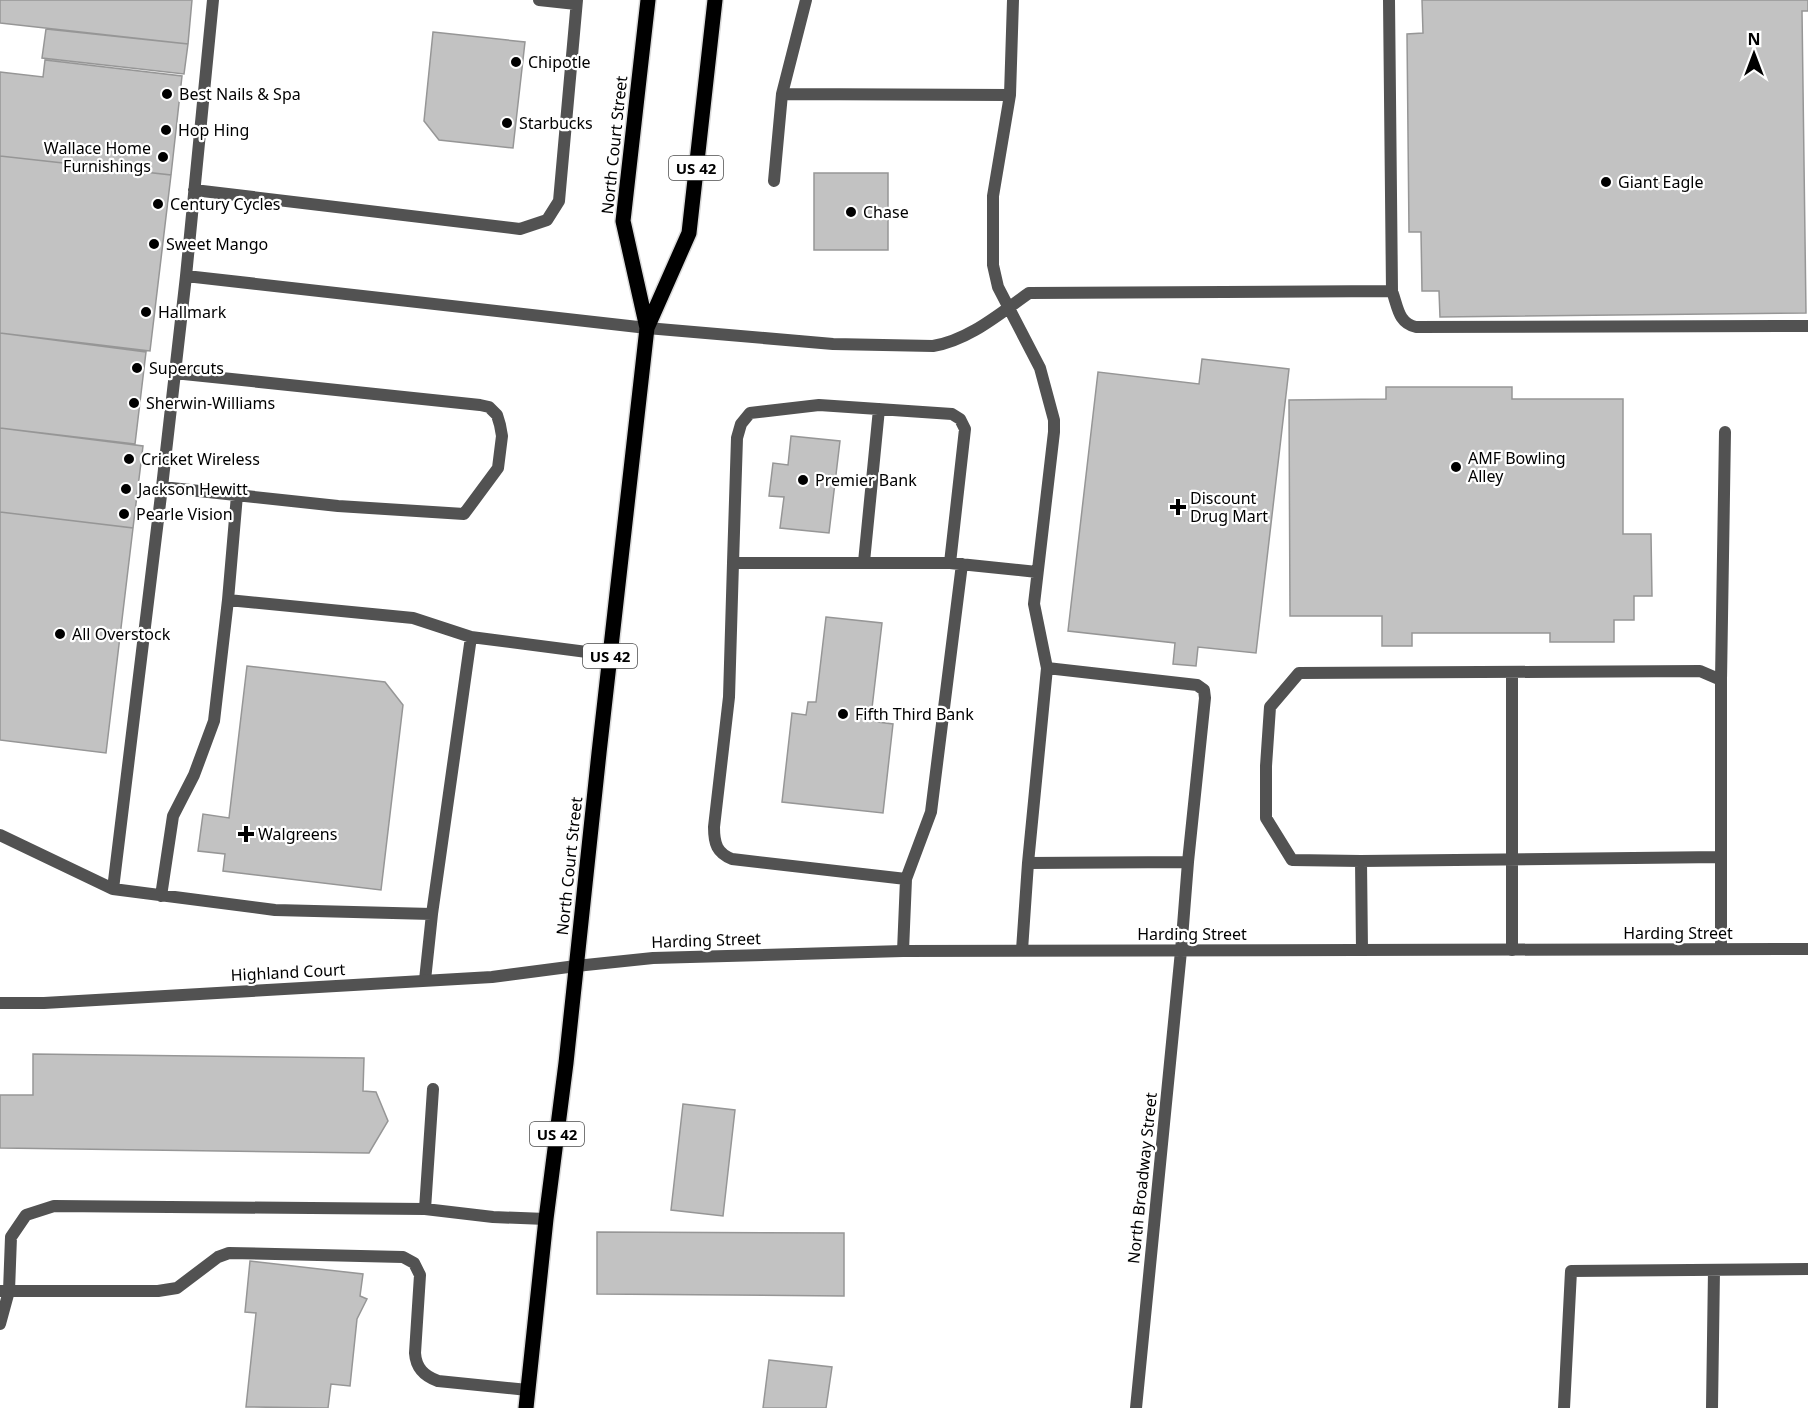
<svg xmlns="http://www.w3.org/2000/svg" width="1808" height="1408" font-family="'Noto Sans',sans-serif">
<style>
.building{fill:#c2c2c2;stroke:#969696;stroke-width:1.5}
.lines{fill:none;stroke-linecap:round;stroke-linejoin:round}
.primary-casing{stroke:#dbdbdb;stroke-width:18}
.service{stroke:#525252;stroke-width:12}
.minor{stroke:#525252;stroke-width:12}
.primary{stroke:#000;stroke-width:15}
.poi-dot{fill:#000;stroke:#fff;stroke-width:2}
.labels{text-anchor:middle;dominant-baseline:central;stroke-width:4.5;stroke-linejoin:round;paint-order:stroke}
.shield{fill:#fff;stroke:#4c4c4c;stroke-width:1.5}
.shield-label{font-size:15px;font-weight:bold;fill:#000}
.poi-label{font-size:16px;fill:#000;stroke:#fff;text-anchor:start}
.street-label{font-size:16px;fill:#000;stroke:#fff}
</style>
<rect width="100%" height="100%" fill="#fff"/>
<path class="building" d="M0,0H192L188,44L0,23Z
M1422,0H1808V11H1802L1806,313L1440,317L1439,291H1422L1421,232H1409L1407,34L1423,33Z
M46,29L188,44L184,74L42,58Z
M433,32L525,42L513,148L439,140L424,121Z
M45,60L182,76L171,175L0,156V72L43,77Z
M0,156L171,175L150,351L0,333Z
M814,173H888V250H814Z
M0,333L146,352L135,444L0,428Z
M1202,359L1289,369L1256,653L1198,647L1196,666L1173,664L1175,643L1068,631L1098,372L1199,384Z
M1386,387H1512V399H1623V534H1651L1652,596H1634V620H1614V642H1550V633H1412V646H1382V616H1290L1289,400L1386,399Z
M0,428L143,446L133,528L0,512Z
M791,436L840,441L829,533L780,528L784,497L769,496L773,463L788,465Z
M0,512L133,528L106,753L0,740Z
M826,617L882,623L872,708L879,709L878,722L893,724L883,813L782,802L792,713L806,715L808,702H816Z
M247,666L385,682L403,705L381,890L223,871L225,854L198,851L203,814L229,818Z
M33,1054L364,1058L363,1091L376,1092L388,1121L369,1153L0,1148V1095H33Z
M683,1104L735,1110L723,1216L671,1210Z
M597,1232L844,1233V1296L597,1294Z
M250,1261L363,1274L360,1296L367,1299L357,1319L350,1386L331,1384L328,1408L246,1407L256,1313L245,1312Z
M769,1360L832,1367L826,1408H763Z"/>
<g class="lines">
<g class="primary-casing">
<path id="primary" d="M647,328L623,221L648,0
M526,1408L546,1219L566,1063L599,753L647,328L689,233L715,0"/>
</g>
<path class="service" d="M539,0L576,4
M1013,0L1010,95L993,196V265L998,287L1040,368L1054,420V432L1034,604L1047,668L1028,863L1022,950
M1389,0L1392,291
M782,94L1010,95
M774,181L782,94L806,0
M194,190L520,229L547,220L559,201L577,0
M186,276L647,328L833,344L933,346C969,340 999,314 1029,293L1392,291C1398,307 1398,323 1416,327L1808,326
M162,487L338,506L464,514L498,468L502,436L500,425L497,415L489,407L480,405L174,373
M864,562L879,409
M733,563L737,438L741,424L750,413L819,405L952,414L960,419L965,429L950,563
M471,637L610,655
M1047,668L1197,685L1204,690L1205,698L1188,862L1181,951
M1721,680L1725,432
M0,835L113,889L275,910L432,914L471,637L413,618L228,600L237,495
M1361,861L1721,857
M1028,863L1188,862
M906,879L931,812L962,564
M113,889L162,487L186,276L213,0
M161,896L173,816L194,775L214,721L228,600
M1362,950L1361,861L1292,860L1266,818V766L1270,707L1299,673L1700,671L1721,680V949
M1512,950V672
M903,951L906,879L732,859C717,853 714,844 714,827L729,697L733,563H950L1037,572
M425,980L432,914
M425,1209L433,1089
M0,1291H158L177,1288L218,1257L229,1253L403,1257L414,1263L420,1275L415,1353C416,1368 424,1376 438,1381L528,1390
M0,1324L9,1291L11,1237L26,1215L54,1206L425,1209L493,1217L546,1219
M1564,1408L1571,1271L1808,1269
M1712,1408L1714,1270"/>
<path class="minor" d="M0,1003H44L492,977L576,966L653,958L903,951L1808,949
M1136,1408L1181,951"/>
<use href="#primary" class="primary"/>
</g>
<g class="poi-dot">
<circle cx="516" cy="62" r="6"/>
<circle cx="167" cy="94" r="6"/>
<circle cx="507" cy="123" r="6"/>
<circle cx="166" cy="130" r="6"/>
<circle cx="163" cy="157" r="6"/>
<circle cx="1606" cy="182" r="6"/>
<circle cx="158" cy="204" r="6"/>
<circle cx="851" cy="212" r="6"/>
<circle cx="154" cy="244" r="6"/>
<circle cx="146" cy="312" r="6"/>
<circle cx="137" cy="368" r="6"/>
<circle cx="134" cy="403" r="6"/>
<circle cx="129" cy="459" r="6"/>
<circle cx="1456" cy="467" r="6"/>
<circle cx="803" cy="480" r="6"/>
<circle cx="126" cy="489" r="6"/>
<path d="M1175 498h6v6h6v6h-6v6h-6v-6h-6v-6h6z"/>
<circle cx="124" cy="514" r="6"/>
<circle cx="60" cy="634" r="6"/>
<circle cx="843" cy="714" r="6"/>
<path d="M243 825h6v6h6v6h-6v6h-6v-6h-6v-6h6z"/>
</g>
<g class="labels">
<g class="shield">
<rect x="669" y="156" width="54" height="24" rx="4.5"/>
<rect x="583" y="644" width="54" height="24" rx="4.5"/>
<rect x="530" y="1122" width="54" height="24" rx="4.5"/>
</g>
<g class="shield-label">
<text x="696" y="168">US 42</text>
<text x="610" y="656">US 42</text>
<text x="557" y="1134">US 42</text>
</g>
<g class="poi-label">
<text x="528" y="62">Chipotle</text>
<text x="179" y="94">Best Nails &amp; Spa</text>
<text x="519" y="123">Starbucks</text>
<text x="178" y="130">Hop Hing</text>
<text x="151" y="148" text-anchor="end">Wallace Home<tspan x="151" dy="18">Furnishings</tspan></text>
<text x="1618" y="182">Giant Eagle</text>
<text x="170" y="204">Century Cycles</text>
<text x="863" y="212">Chase</text>
<text x="166" y="244">Sweet Mango</text>
<text x="158" y="312">Hallmark</text>
<text x="149" y="368">Supercuts</text>
<text x="146" y="403">Sherwin-Williams</text>
<text x="1468" y="458">AMF Bowling<tspan x="1468" dy="18">Alley</tspan></text>
<text x="141" y="459">Cricket Wireless</text>
<text x="815" y="480">Premier Bank</text>
<text x="138" y="489">Jackson Hewitt</text>
<text x="1190" y="498">Discount<tspan x="1190" dy="18">Drug Mart</tspan></text>
<text x="136" y="514">Pearle Vision</text>
<text x="72" y="634">All Overstock</text>
<text x="855" y="714">Fifth Third Bank</text>
<text x="258" y="834">Walgreens</text>
</g>
<g class="street-label">
<text transform="translate(614 145) rotate(-84)">North Court Street</text>
<text transform="translate(569 866) rotate(-84)">North Court Street</text>
<text x="1678" y="933">Harding Street</text>
<text x="1192" y="934">Harding Street</text>
<text transform="translate(706 940) rotate(-2)">Harding Street</text>
<text transform="translate(288 972) rotate(-3)">Highland Court</text>
<text transform="translate(1142 1178) rotate(-84)">North Broadway Street</text>
</g>
</g>
<g transform="translate(1754 54)" stroke="#ffffff" stroke-width="4.5" paint-order="stroke">
<path d="M0-4.5L10 22L0 15L-10 22Z" fill="#000000"/>
<text y="-9" font-size="16" font-weight="bold" text-anchor="middle" fill="#000000">N</text>
</g>
</svg>
